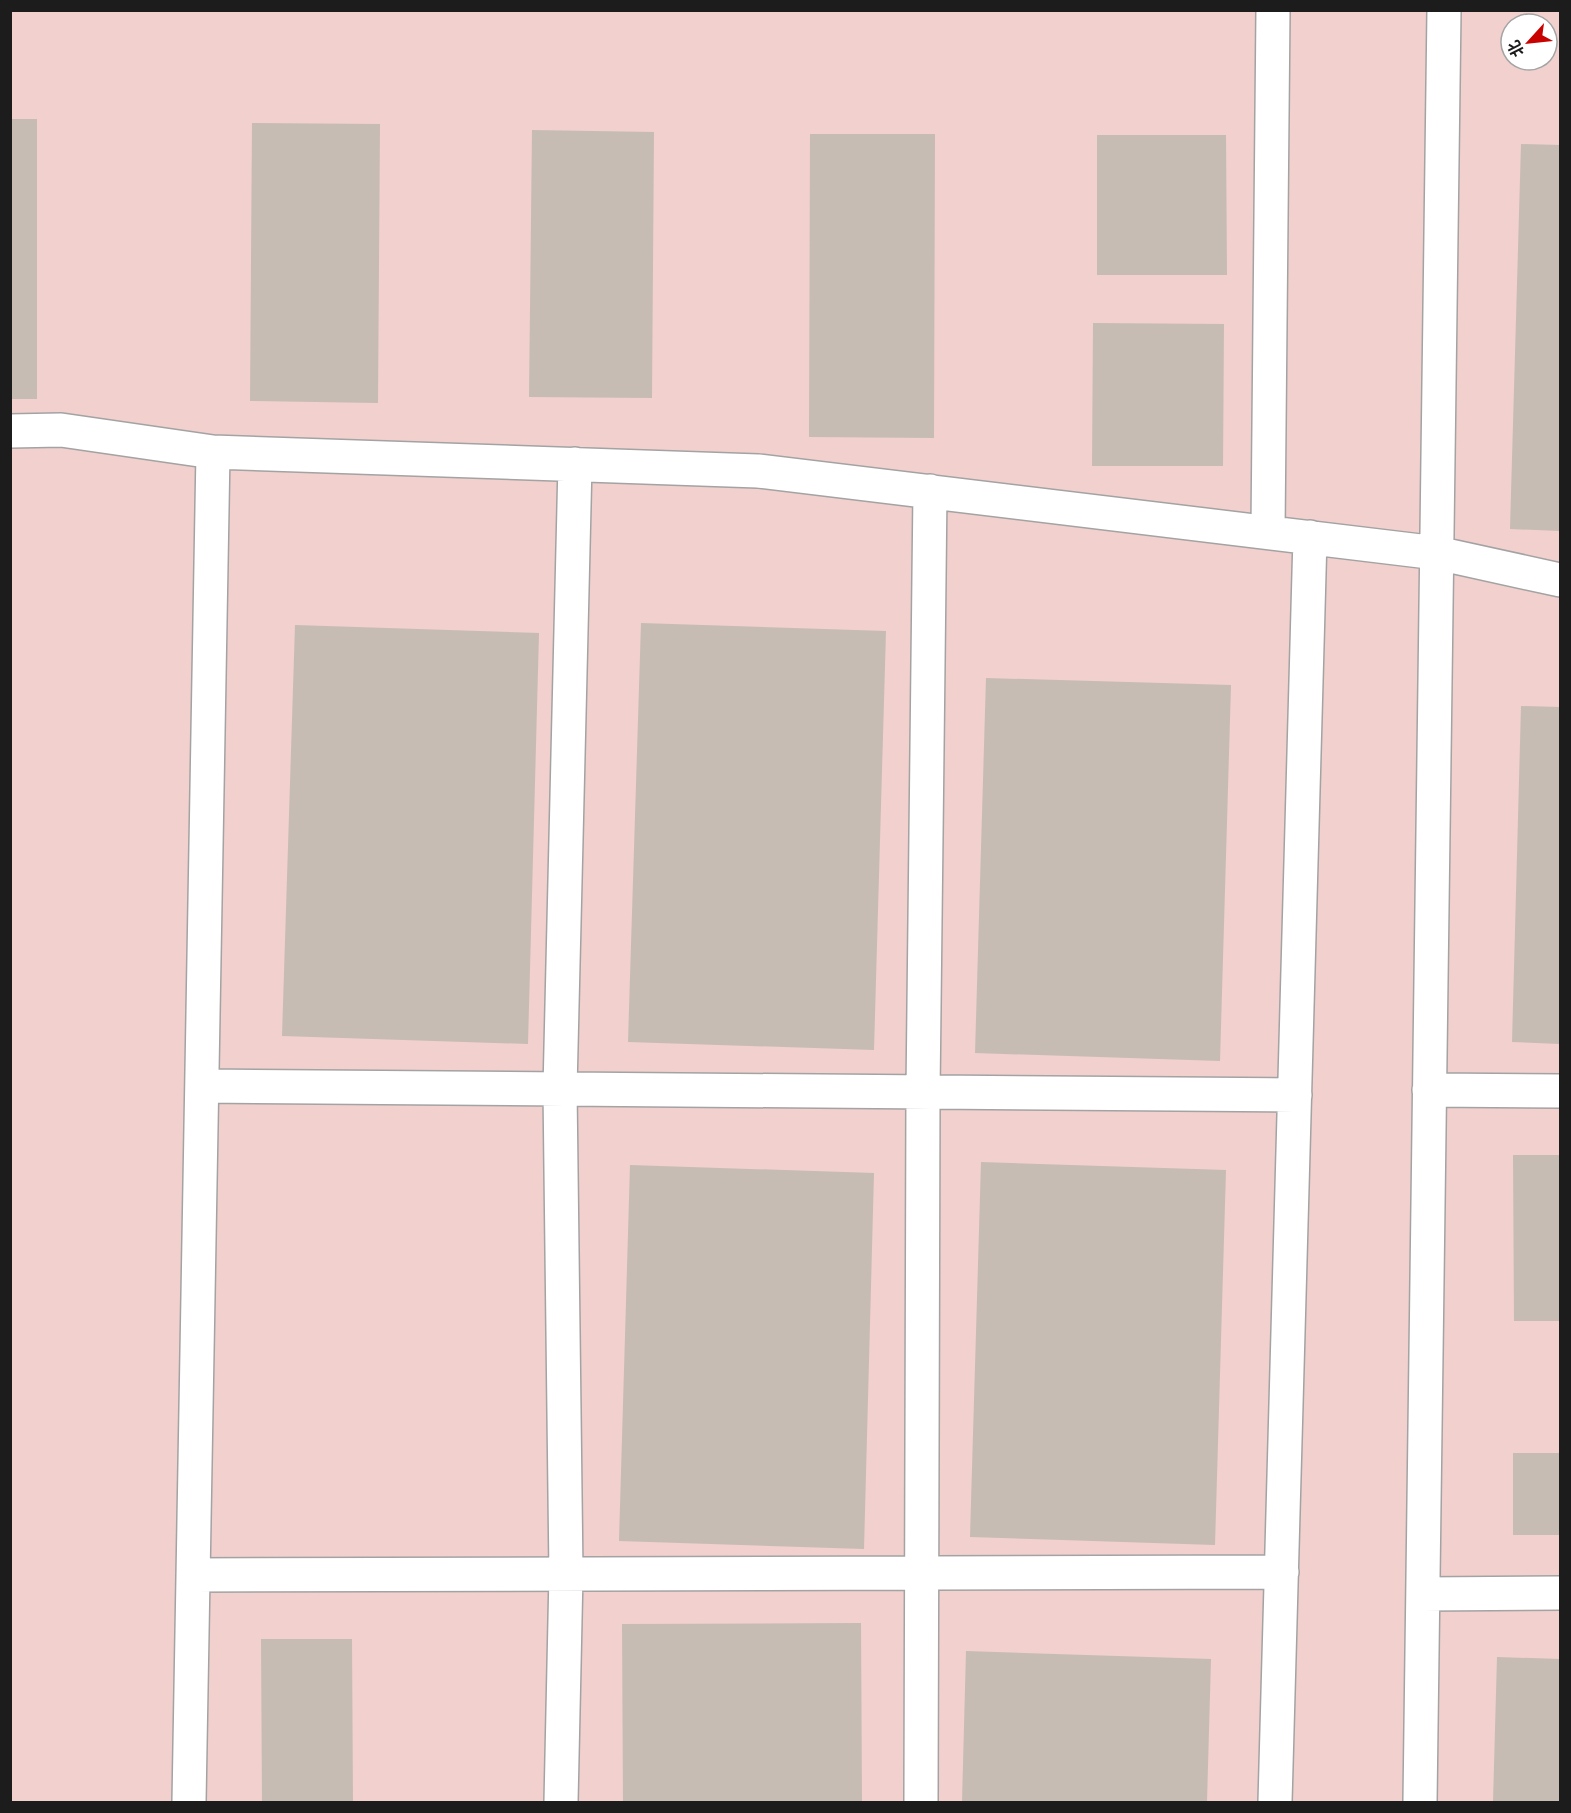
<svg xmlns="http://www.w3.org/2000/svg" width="1571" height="1813" font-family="Mulish,'Noto Sans SC',sans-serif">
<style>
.commercial{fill:#f1d0ce;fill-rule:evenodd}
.building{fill:#c6bcb4}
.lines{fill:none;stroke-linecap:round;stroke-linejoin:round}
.minor-casing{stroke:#a3a3a3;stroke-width:36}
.minor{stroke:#fff;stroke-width:33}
</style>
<rect width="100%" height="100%" fill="#eeeae1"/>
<path class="commercial" d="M11,11H1560V1802H11ZM1511,24H1547V60H1511Z"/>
<path class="building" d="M10,119H37V399H10Z
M252,123L380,124L378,403L250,401Z
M532,130L654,132L652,398L529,397Z
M810,134H935L934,438L809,437Z
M1097,135H1226L1227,275H1097Z
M1521,144L1560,145V531L1510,529Z
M1093,323L1224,324L1223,466H1092Z
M641,623L886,631L874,1050L628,1042Z
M295,625L539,633L528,1044L282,1036Z
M986,678L1231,685L1220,1061L975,1053Z
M1521,706L1560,707V1044L1512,1042Z
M1513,1155H1560V1321H1514Z
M981,1162L1226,1170L1215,1545L970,1537Z
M630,1165L874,1173L864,1549L619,1541Z
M1513,1453H1560V1535H1513Z
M861,1623L862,1802H623L622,1624Z
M261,1639H352L353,1802H262Z
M966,1651L1211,1659L1207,1802H962Z
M1497,1657L1560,1659V1802H1493Z"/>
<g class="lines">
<g class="minor-casing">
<path id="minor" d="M10,431L61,430L213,452L758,471L1437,553L1560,580
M1268,531L1273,10
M202,1086L1295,1095
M1429,1090L1560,1091
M193,1575L1282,1572
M1423,1594L1560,1593
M189,1802L213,452
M561,1802L566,1574L560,1089L575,464
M921,1802L923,1092L930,491
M1275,1802L1310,537
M1420,1802L1444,10"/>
</g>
<use href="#minor" class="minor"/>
</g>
<rect width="1571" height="1813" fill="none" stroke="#1c1c1c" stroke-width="24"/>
<g transform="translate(1529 42) rotate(243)"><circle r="28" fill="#ffffff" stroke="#a4a4a4" stroke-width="1.5"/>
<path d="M0-4.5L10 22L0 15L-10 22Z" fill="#c80200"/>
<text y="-9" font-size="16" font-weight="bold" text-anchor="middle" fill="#1c1c1c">北</text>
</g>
</svg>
